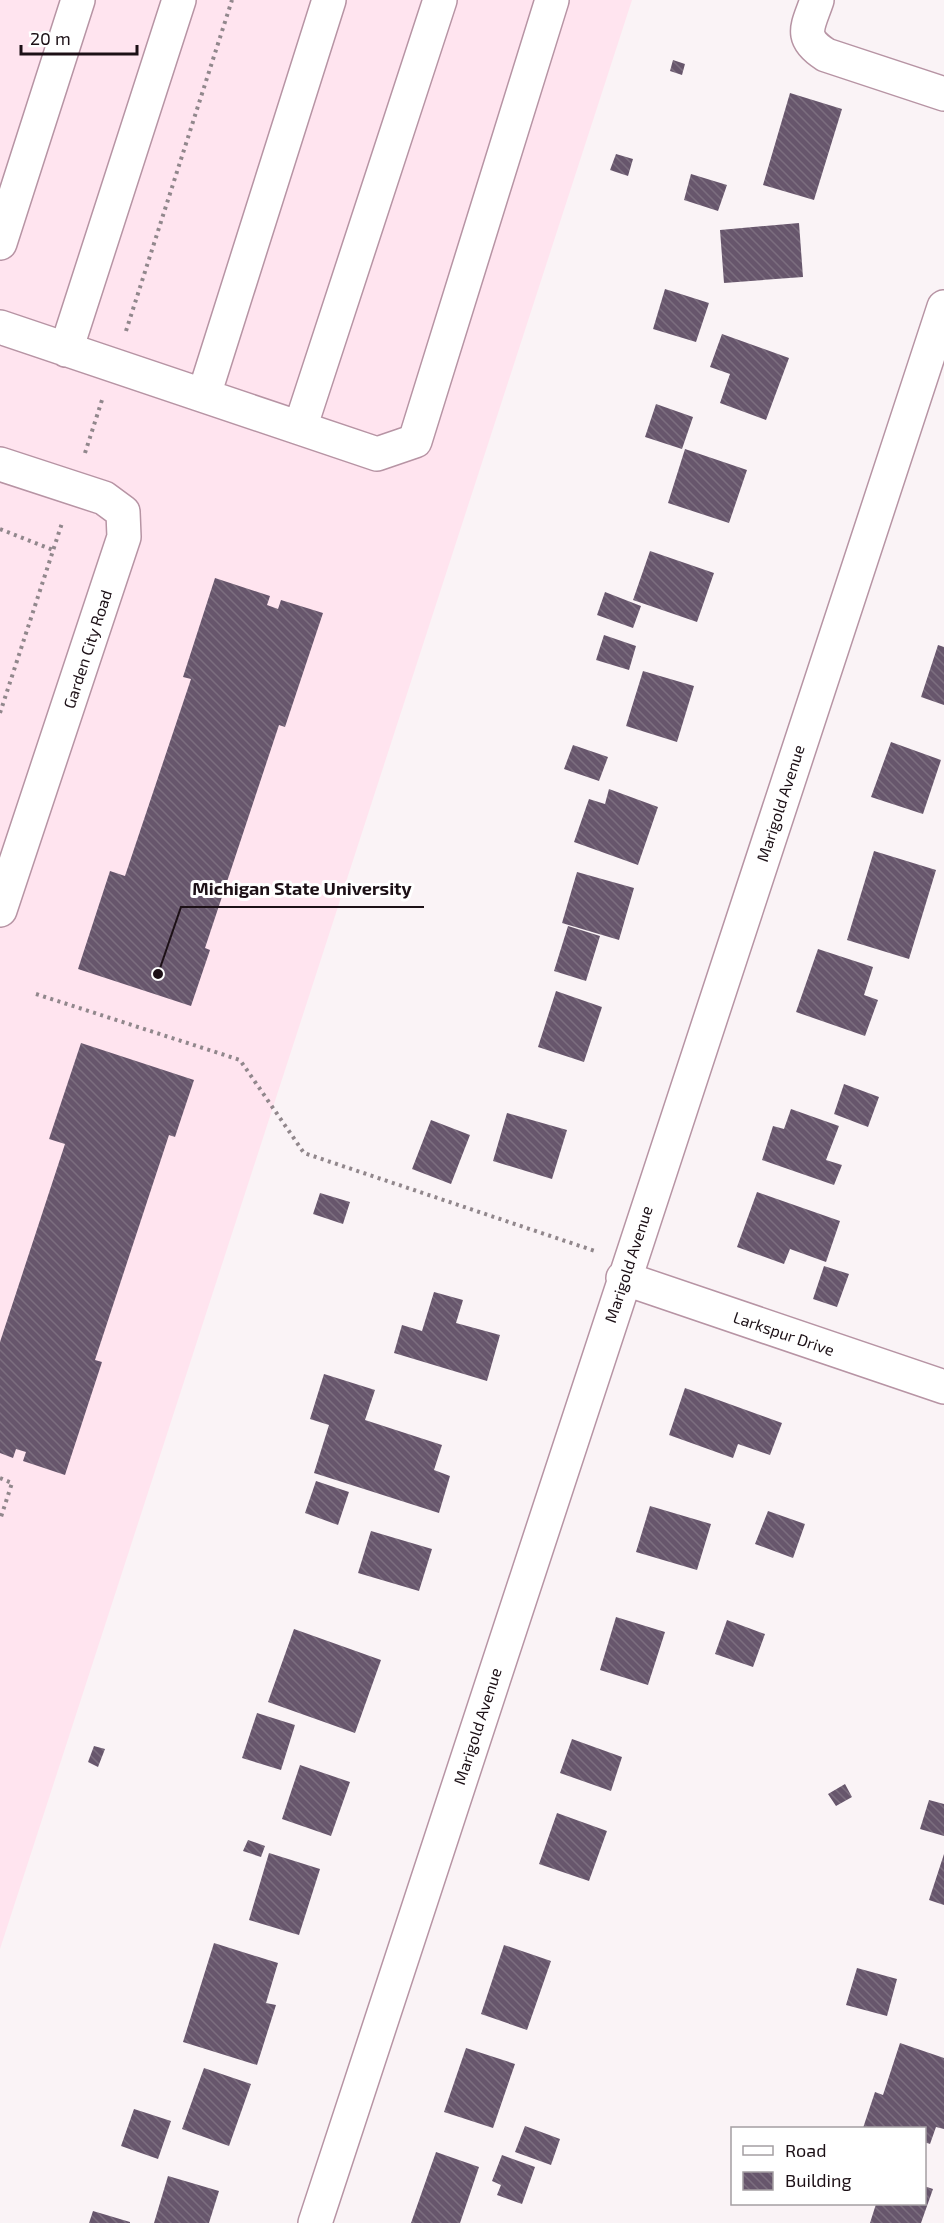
<svg xmlns="http://www.w3.org/2000/svg" width="944" height="2223" font-family="'Exo 2',sans-serif">
<style>
.built{fill:#ffe4ef}
.building{fill:url(#building-back-hatch)}
.lines{fill:none;stroke-linecap:round;stroke-linejoin:round}
.minor-casing{stroke:#b794a4;stroke-width:36}
.path{stroke:#91878c;stroke-width:4;stroke-dasharray:3 4.5;stroke-linecap:butt}
.minor{stroke:#fff;stroke-width:33}
.labels{text-anchor:middle;dominant-baseline:central;stroke-width:6;stroke-linejoin:round;paint-order:stroke}
.street-label{font-size:16px;fill:#1c1016;stroke:#fff}
.leader{fill:none;stroke:#1c1016;stroke-width:2}
.callout-dot{fill:#1c1016;stroke:#fff;stroke-width:2}
.callout-label{font-size:18px;text-anchor:middle;font-weight:bold;fill:#1c1016;stroke:#fff;stroke-width:6;stroke-linejoin:round;paint-order:stroke}
</style>
<defs>
<pattern id="building-back-hatch" width="6" height="6" patternUnits="userSpaceOnUse" patternTransform="scale(1.5)"><rect width="6" height="6" fill="#67566c"/><path d="M-1 5l2 2M0 0l6 6M5-1l2 2" fill="none" stroke="#7c6e7f"/></pattern>
</defs>
<rect width="100%" height="100%" fill="#faf3f6"/>
<path class="built" d="M0,0H632L0,1949Z"/>
<path class="building" d="M673,60L685,64L682,75L670,71Z
M790,93L842,109L814,200L763,185Z
M616,154L633,159L628,176L610,170Z
M691,174L727,185L718,211L684,200Z
M799,223L803,277L724,283L720,230Z
M665,289L709,303L696,342L653,329Z
M722,334L789,358L766,420L720,403L730,374L710,367Z
M656,404L693,417L682,449L645,437Z
M685,449L747,470L729,523L668,503Z
M650,551L714,573L697,622L633,600Z
M215,578L270,596L267,605L278,609L281,600L323,613L285,727L279,725L205,948L210,950L191,1006L78,969L110,871L125,876L191,679L183,677Z
M605,592L641,606L633,628L597,615Z
M604,635L636,646L629,670L596,660Z
M938,645L944,647V705L921,697Z
M643,671L694,686L677,742L626,726Z
M891,742L941,760L923,814L871,797Z
M573,745L608,757L599,781L564,769Z
M609,789L658,807L638,865L574,842L589,799L605,804Z
M874,851L936,870L909,959L847,940Z
M577,872L634,888L619,940L562,923Z
M568,926L600,936L586,981L554,971Z
M818,949L873,967L864,995L878,1000L865,1036L796,1012Z
M556,991L602,1007L584,1062L538,1047Z
M81,1043L194,1080L175,1137L169,1135L95,1360L102,1362L65,1475L23,1461L26,1452L16,1449L13,1458L0,1453V1342L65,1144L49,1139Z
M844,1084L879,1097L868,1127L834,1114Z
M791,1109L839,1126L826,1160L842,1165L834,1185L762,1160L773,1126L784,1129Z
M507,1113L567,1130L552,1179L493,1161Z
M431,1120L470,1135L451,1184L412,1169Z
M757,1192L840,1221L826,1262L790,1249L784,1264L737,1247Z
M320,1193L350,1202L343,1224L313,1214Z
M824,1266L849,1274L837,1307L813,1299Z
M434,1292L463,1300L456,1323L500,1335L487,1381L394,1353L402,1325L422,1331Z
M324,1374L375,1390L365,1420L442,1445L434,1470L450,1476L439,1513L314,1473L329,1425L310,1419Z
M685,1388L782,1423L770,1455L738,1444L733,1458L669,1435Z
M316,1481L349,1492L338,1525L305,1513Z
M650,1506L711,1524L697,1570L636,1552Z
M768,1511L805,1524L793,1558L755,1544Z
M371,1531L432,1549L419,1591L358,1573Z
M616,1617L665,1632L648,1685L600,1670Z
M727,1620L765,1634L753,1667L715,1654Z
M294,1629L381,1660L355,1733L268,1702Z
M257,1713L295,1725L281,1770L242,1758Z
M572,1739L622,1757L611,1791L560,1773Z
M94,1746L105,1749L98,1767L88,1762Z
M300,1765L350,1782L331,1836L282,1819Z
M845,1784L852,1797L836,1806L828,1794Z
M929,1800L944,1804V1836L920,1829Z
M557,1813L607,1831L589,1881L539,1864Z
M248,1840L265,1846L261,1857L243,1851Z
M269,1853L320,1869L299,1935L249,1920Z
M944,1854V1905L929,1900Z
M214,1943L278,1963L266,2003L276,2005L257,2065L183,2042Z
M504,1945L551,1961L527,2030L481,2014Z
M857,1968L897,1979L887,2016L846,2005Z
M900,2043L944,2058V2129L936,2127L930,2144L924,2142V2128H863L875,2092L883,2095Z
M466,2048L515,2064L493,2128L444,2112Z
M204,2068L251,2084L229,2146L182,2129Z
M134,2109L171,2121L158,2159L121,2146Z
M525,2126L560,2139L551,2165L515,2152Z
M436,2152L479,2167L460,2223H411Z
M502,2155L535,2167L522,2204L497,2195L501,2185L492,2181Z
M168,2176L219,2191L209,2223H154Z
M924,2186L933,2189L921,2223H870L876,2204H924Z
M93,2211L130,2222V2223H89Z"/>
<g class="lines">
<g class="minor-casing">
<path id="minor" d="M817,0C808,27 798,37 826,55L944,94
M0,243L78,0
M0,327L377,454L415,441L552,0
M66,350L179,0
M204,395L329,0
M300,428L440,0
M0,464L104,498L123,512L124,537L0,910
M623,1278L944,1387
M315,2223L944,307"/>
</g>
<path class="path" d="M126,331L232,0
M85,453L102,400
M0,529L53,550
M0,713L62,523
M36,994L240,1060L304,1153L595,1251
M0,1478L12,1483L0,1520"/>
<use href="#minor" class="minor"/>
</g>
<g class="labels">
<g class="street-label">
<text transform="translate(87 649) rotate(-72)">Garden City Road</text>
<text transform="translate(780 803) rotate(-72)">Marigold Avenue</text>
<text transform="translate(628 1264) rotate(-72)">Marigold Avenue</text>
<text transform="translate(784 1333) rotate(19)">Larkspur Drive</text>
<text transform="translate(477 1726) rotate(-72)">Marigold Avenue</text>
</g>
</g>
<path class="leader" d="M158 974L181 907H424"/>
<circle class="callout-dot" cx="158" cy="974" r="6"/>
<g class="callout-label">
<text x="302" y="895">Michigan State University</text>
</g>
<rect x="731" y="2127" width="195" height="78" fill="#ffffff" stroke="#a49fa2" stroke-width="1.5"/>
<rect x="743" y="2146" width="30" height="9" fill="#ffffff" stroke="#a49fa2" stroke-width="1.5"/>
<text x="785" y="2157" font-size="18" fill="#1c1016">Road</text>
<rect x="743" y="2172" width="30" height="18" fill="url(#building-back-hatch)" stroke="#a49fa2" stroke-width="1.5"/>
<text x="785" y="2187" font-size="18" fill="#1c1016">Building</text>
<path d="M21 45v9h116v-9" fill="none" stroke="#1c1016" stroke-width="3"/>
<text x="30" y="45" font-size="18" fill="#1c1016" stroke="#ffffff" stroke-width="4.5" paint-order="stroke">20 m</text>
</svg>
